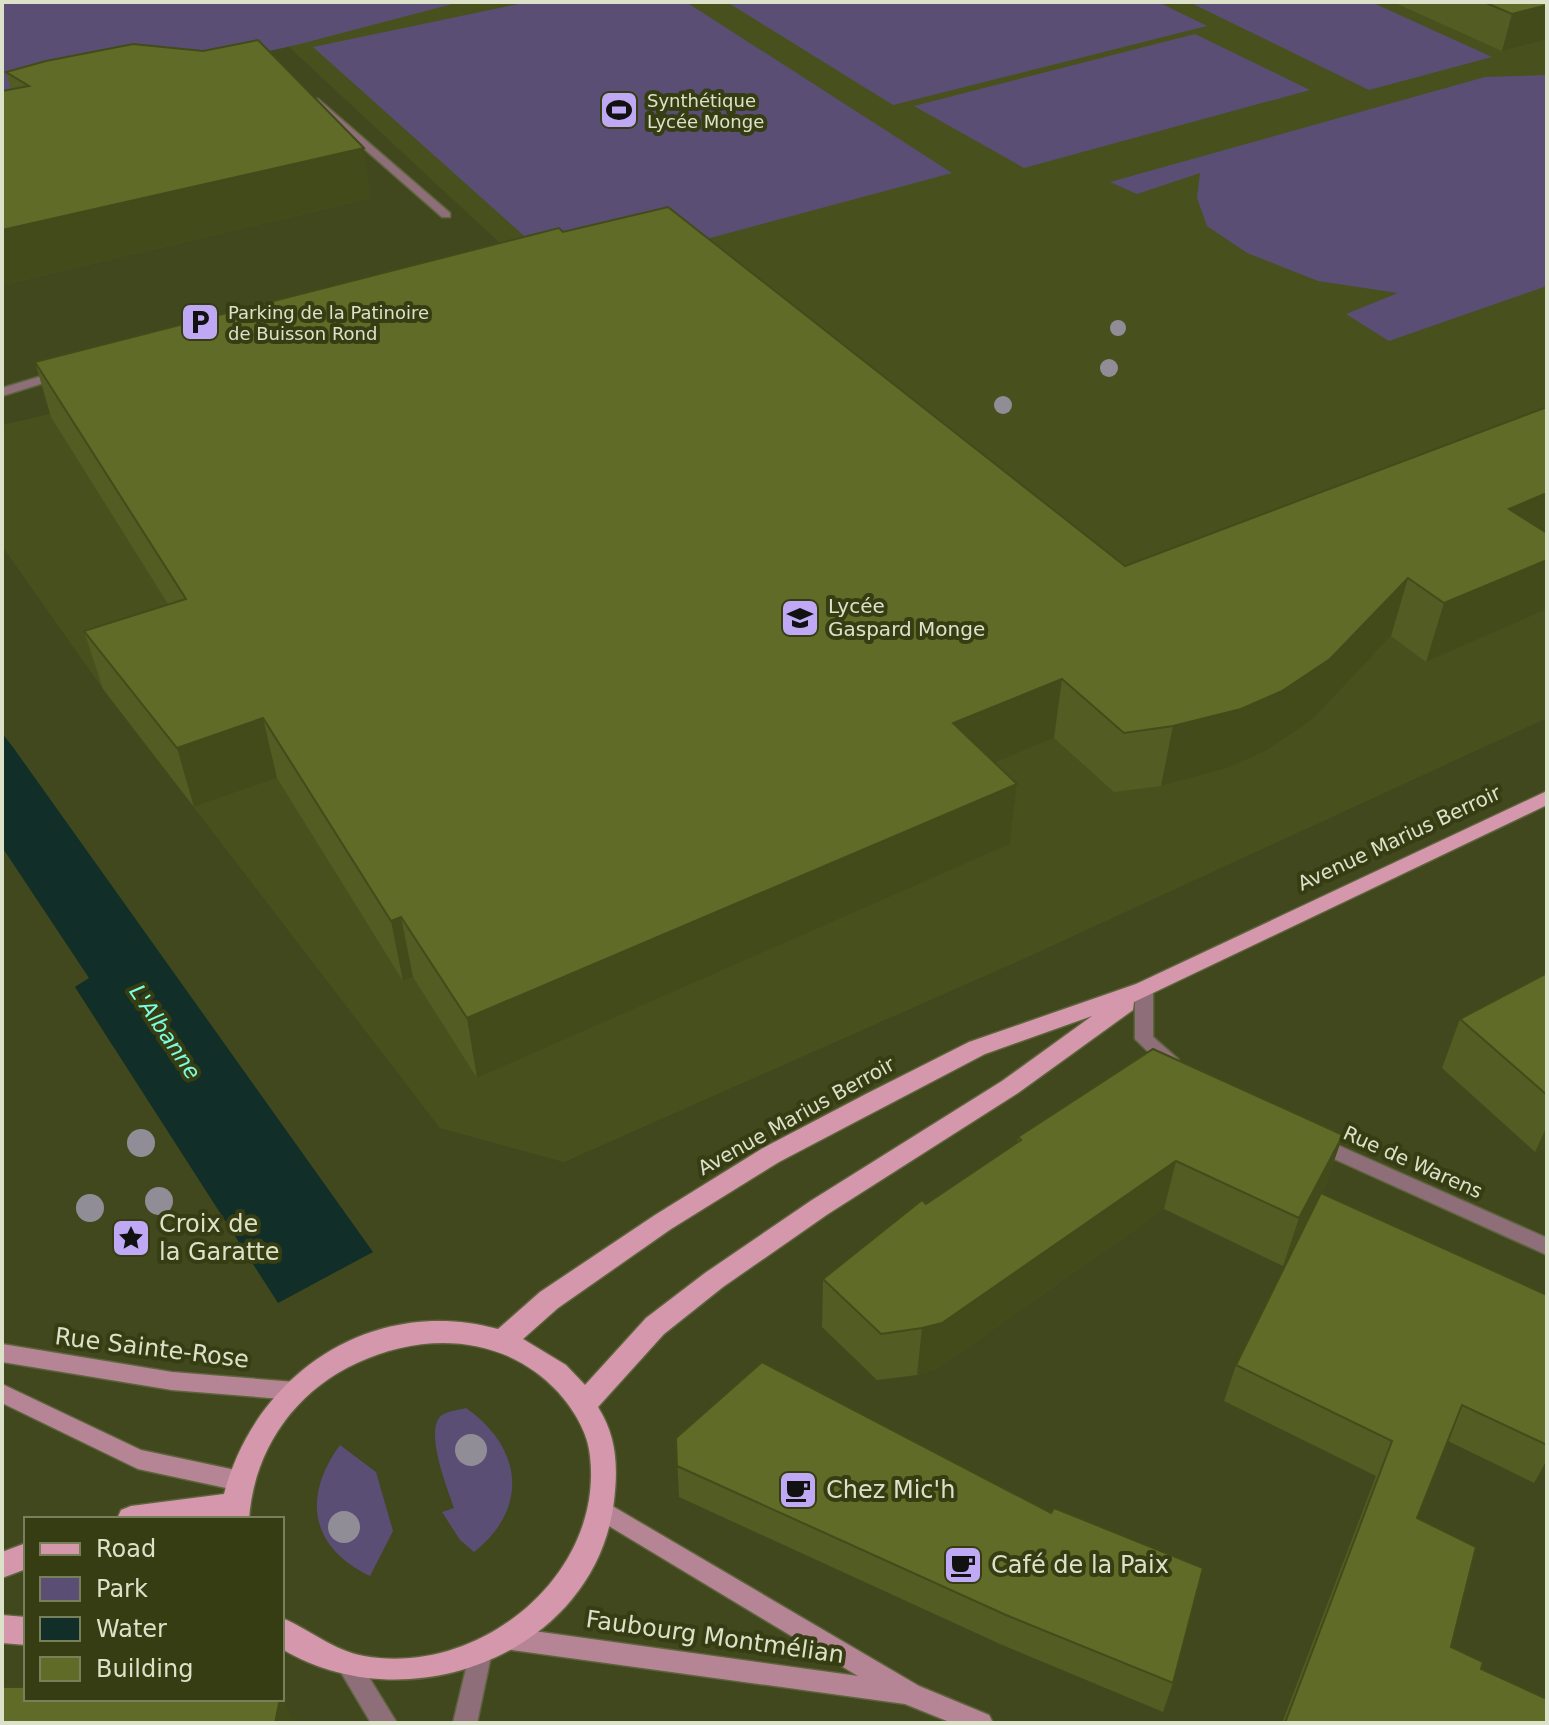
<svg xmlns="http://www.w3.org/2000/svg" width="1549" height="1725" font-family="'DejaVu Sans',sans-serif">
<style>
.built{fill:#48511d}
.green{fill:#5a4e74}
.water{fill:#112e28}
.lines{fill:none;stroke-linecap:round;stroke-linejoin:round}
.lane-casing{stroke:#5d643c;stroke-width:3}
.street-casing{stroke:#5d643c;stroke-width:3}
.secondary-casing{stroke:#5d643c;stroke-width:3}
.primary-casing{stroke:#5d643c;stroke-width:3}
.lane{fill:#8e6e78;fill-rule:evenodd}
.street{fill:#8e6e78;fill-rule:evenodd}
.secondary{fill:#b68595;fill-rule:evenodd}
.primary{fill:#d597ac;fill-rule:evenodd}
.tree{fill:#918d96}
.wall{fill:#535c22}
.shaded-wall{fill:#434b1b}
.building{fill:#606b27;stroke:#434b1b;stroke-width:2}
.labels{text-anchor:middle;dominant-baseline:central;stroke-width:8;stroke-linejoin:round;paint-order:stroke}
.far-poi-label{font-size:18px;fill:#dce1c9;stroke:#363d12;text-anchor:start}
.poi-label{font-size:20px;fill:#dce1c9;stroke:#363d12;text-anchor:start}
.street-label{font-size:20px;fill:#dce1c9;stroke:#363d12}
.water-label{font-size:22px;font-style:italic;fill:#7bfde1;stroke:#363d12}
.near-poi-label{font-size:24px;fill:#dce1c9;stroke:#363d12;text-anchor:start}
.near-street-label{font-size:24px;fill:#dce1c9;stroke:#363d12}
</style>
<rect width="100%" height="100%" fill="#41481d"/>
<path class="built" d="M374,2H1547V718L1032,955L564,1162L440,1128L103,689L2,546V425L54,413L518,260L289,47L356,15Z"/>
<path class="green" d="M2,2H460L300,44L2,112Z
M528,2H686L952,173L569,276L313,47Z
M727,2H1158L1207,26L893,105Z
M1189,2H1371L1492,57L1369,90Z
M1195,34L1310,90L1024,168L914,106Z
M1547,75V286L1389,341L1346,314L1398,293L1318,281L1247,253L1207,226L1197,198L1200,173L1137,194L1110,182L1485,77Z
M466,1408C522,1447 530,1508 474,1552L460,1540L442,1512L454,1508C448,1490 423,1429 442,1415C448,1411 459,1410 466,1408Z
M340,1445L376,1472L393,1531L370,1576C310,1547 302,1497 340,1445Z"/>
<path class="water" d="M2,733L15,750L373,1252L278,1303L75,987L89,978L2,847Z"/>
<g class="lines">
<g class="lane-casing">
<path id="lane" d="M312,99H318L450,213V217H442L312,103Z
M62,370L68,374L66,376L2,396V388Z"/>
</g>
<g class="street-casing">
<path id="street" d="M1144,984L1150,985L1153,990V1037L1178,1059L1181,1064L1178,1069L1172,1071L1166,1069L1135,1039V990L1138,985Z
M1317,1136L1547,1238V1255L1310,1148L1308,1143L1310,1138Z
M480,1645L488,1648L491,1656L477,1723H453L469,1656L472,1648Z
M351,1657L359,1661L397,1723H371L339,1669L343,1661Z"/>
</g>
<g class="secondary-casing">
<path id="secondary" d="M2,1344L172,1372L295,1382L302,1384L305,1391L302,1398L295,1400L172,1390L2,1362Z
M2,1384L141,1450L240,1471L248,1474L251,1481L248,1488L240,1491L138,1469L2,1403Z
M602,1500L919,1686L989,1715L993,1723H952L905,1704L512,1650L504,1647L501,1639L504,1631L512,1628L858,1676L594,1517L591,1510L594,1503Z"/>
</g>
<g class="primary-casing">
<path id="primary" d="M1547,791V805L1134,1002L1133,1010L1018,1093L828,1214L723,1287L664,1334L598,1407C617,1437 618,1467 614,1501C596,1653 408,1725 282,1649V1618C311,1630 332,1650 364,1656C478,1677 604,1576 590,1456C588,1433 574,1410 558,1392C505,1335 425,1331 357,1363C294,1392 254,1450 249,1519H117L121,1510L131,1506L224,1494C256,1372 374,1295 498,1329L540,1292L655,1215L763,1148L866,1094L969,1042L1136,984ZM1092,1016L1002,1081L812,1200L705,1273L646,1318L585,1385L566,1365L523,1339L558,1308L671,1229L779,1162L985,1054Z
M26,1543V1569L2,1578V1552Z
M2,1615L26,1617V1645L2,1643Z"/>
</g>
<use href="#lane" class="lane"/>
<use href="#street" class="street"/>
<use href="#secondary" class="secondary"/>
<use href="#primary" class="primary"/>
</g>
<g class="tree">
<circle cx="1118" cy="328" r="8"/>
<circle cx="1109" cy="368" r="9"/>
<circle cx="1003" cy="405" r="9"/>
<circle cx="141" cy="1143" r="14"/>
<circle cx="159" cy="1201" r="14"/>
<circle cx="90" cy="1208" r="14"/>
<circle cx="471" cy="1450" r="16"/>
<circle cx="344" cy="1527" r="16"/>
</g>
<path class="wall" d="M1393,2H1547L1502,51Z
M6,72L371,198L2,285V91L11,89Z
M563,232L1125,566L1547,407V609L1426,662L1391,636L1314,718L1268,750L1228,768L1161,786L1114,792L1054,738L994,763L1017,784L1010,844L477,1078L413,977L403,981L277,778L194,807L103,689L84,631L168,604L51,417L35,362Z
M1547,973V1146L1535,1152L1442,1068L1460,1019Z
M1343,1135L1326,1184L1283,1266L1164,1209L936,1369L917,1375L877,1380L822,1327L823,1279L926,1204L1017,1143L1018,1137Z
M1547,1295V1460L1534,1483L1448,1441L1417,1518L1451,1647L1481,1669L1547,1723H1282L1376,1476L1224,1401L1236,1365Z
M676,1438L1173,1683L1163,1712L1000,1644L679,1497Z"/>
<path class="shaded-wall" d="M1547,5V39L1502,51L1512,14Z
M364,148L371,198L2,285V230Z
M1547,493V542L1509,509Z
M1547,560V609L1426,662L1444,603Z
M1408,578L1391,636L1314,718L1268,750L1228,768L1161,786L1173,726Z
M1062,679L1054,738L948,782L953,723Z
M263,718L277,778L194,807L177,748Z
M1017,784L1010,844L477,1078L467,1018Z
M401,917L413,977L403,981L391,921Z
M1547,1126V1146L1535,1152Z
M1343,1135L1326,1184L1283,1266L1299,1218Z
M1176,1161L1164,1209L936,1369L917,1375L922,1328Z
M282,1695L294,1723H275Z"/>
<path class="building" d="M1484,2H1547V5L1512,14Z
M258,40L364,148L2,230V91L29,86L6,72L46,61L133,44L203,51Z
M668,207L1125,566L1547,407V493L1509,509L1547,533V560L1444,603L1408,578L1330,659L1282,691L1241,709L1173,726L1124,733L1062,679L953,723L1017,784L467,1018L401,917L391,921L263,718L177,748L84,631L186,599L35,362L559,228L563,232Z
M1547,973V1095L1460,1019Z
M1153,1049L1343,1135L1299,1218L1176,1161L942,1323L922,1328L881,1334L823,1279L922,1200L926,1204L1021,1140L1018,1137Z
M1321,1193L1547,1295V1445L1462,1405L1417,1518L1476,1547L1451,1647L1483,1662L1481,1669L1547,1699V1723H1285L1392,1441L1236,1365Z
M762,1362L1051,1513L1054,1508L1203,1568L1173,1683L1006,1615L677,1466L676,1438Z
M2,1687H26V1699H280L275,1723H2Z"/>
<defs>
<g id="stadium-square" transform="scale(2)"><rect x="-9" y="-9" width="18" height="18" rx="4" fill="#bfa9f4" stroke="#363d12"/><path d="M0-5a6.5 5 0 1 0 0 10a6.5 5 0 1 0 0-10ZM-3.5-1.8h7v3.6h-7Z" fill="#111"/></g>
<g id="parking-square" transform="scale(2)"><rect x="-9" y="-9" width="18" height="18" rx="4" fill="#bfa9f4" stroke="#363d12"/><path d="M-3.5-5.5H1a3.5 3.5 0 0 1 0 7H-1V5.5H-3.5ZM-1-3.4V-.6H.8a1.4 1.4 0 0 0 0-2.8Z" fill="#111"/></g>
<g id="school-square" transform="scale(2)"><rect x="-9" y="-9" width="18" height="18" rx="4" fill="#bfa9f4" stroke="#363d12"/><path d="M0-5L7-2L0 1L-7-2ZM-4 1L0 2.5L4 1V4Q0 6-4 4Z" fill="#111"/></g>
<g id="sight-square" transform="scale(2)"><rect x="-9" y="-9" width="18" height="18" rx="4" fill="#bfa9f4" stroke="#363d12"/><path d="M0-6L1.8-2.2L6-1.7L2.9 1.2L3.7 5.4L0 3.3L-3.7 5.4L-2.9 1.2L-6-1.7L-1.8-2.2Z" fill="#111"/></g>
<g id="cafe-square" transform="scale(2)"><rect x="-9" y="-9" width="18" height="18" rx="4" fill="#bfa9f4" stroke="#363d12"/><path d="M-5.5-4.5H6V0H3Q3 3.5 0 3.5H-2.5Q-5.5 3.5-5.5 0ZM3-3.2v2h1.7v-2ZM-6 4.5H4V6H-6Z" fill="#111"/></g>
</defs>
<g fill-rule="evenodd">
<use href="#stadium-square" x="619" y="110"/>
<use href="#parking-square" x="200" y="322"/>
<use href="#school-square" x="800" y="618"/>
<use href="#sight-square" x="131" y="1238"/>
<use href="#cafe-square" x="798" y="1490"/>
<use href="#cafe-square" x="963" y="1565"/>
</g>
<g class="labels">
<g class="far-poi-label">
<text x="647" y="100">Synthétique<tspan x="647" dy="21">Lycée Monge</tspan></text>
<text x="228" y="312">Parking de la Patinoire<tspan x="228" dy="21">de Buisson Rond</tspan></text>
</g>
<g class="poi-label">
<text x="828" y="606">Lycée<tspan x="828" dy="23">Gaspard Monge</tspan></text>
</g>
<g class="street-label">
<text transform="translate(1399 838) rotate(-25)">Avenue Marius Berroir</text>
<text transform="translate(796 1116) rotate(-29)">Avenue Marius Berroir</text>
<text transform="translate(1413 1162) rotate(24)">Rue de Warens</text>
</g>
<g class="water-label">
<text transform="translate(165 1032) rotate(56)">L'Albanne</text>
</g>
<g class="near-poi-label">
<text x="159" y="1224">Croix de<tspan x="159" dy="28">la Garatte</tspan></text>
<text x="826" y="1490">Chez Mic'h</text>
<text x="991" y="1565">Café de la Paix</text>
</g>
<g class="near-street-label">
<text transform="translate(152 1348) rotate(7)">Rue Sainte-Rose</text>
<text transform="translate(715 1637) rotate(8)">Faubourg Montmélian</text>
</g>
</g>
<rect width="1549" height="1725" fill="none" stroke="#dce1c9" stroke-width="8"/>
<rect x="24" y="1517" width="260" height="184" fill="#363d12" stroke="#787f5b" stroke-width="2"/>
<rect x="40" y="1543" width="40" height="12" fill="#d597ac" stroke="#787f5b" stroke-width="2"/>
<text x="96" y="1557" font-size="24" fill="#dce1c9">Road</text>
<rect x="40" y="1577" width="40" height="24" fill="#5a4e74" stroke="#787f5b" stroke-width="2"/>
<text x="96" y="1597" font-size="24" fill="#dce1c9">Park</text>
<rect x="40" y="1617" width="40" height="24" fill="#112e28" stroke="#787f5b" stroke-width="2"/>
<text x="96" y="1637" font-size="24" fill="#dce1c9">Water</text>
<rect x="40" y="1657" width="40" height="24" fill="#606b27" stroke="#787f5b" stroke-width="2"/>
<text x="96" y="1677" font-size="24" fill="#dce1c9">Building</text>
</svg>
